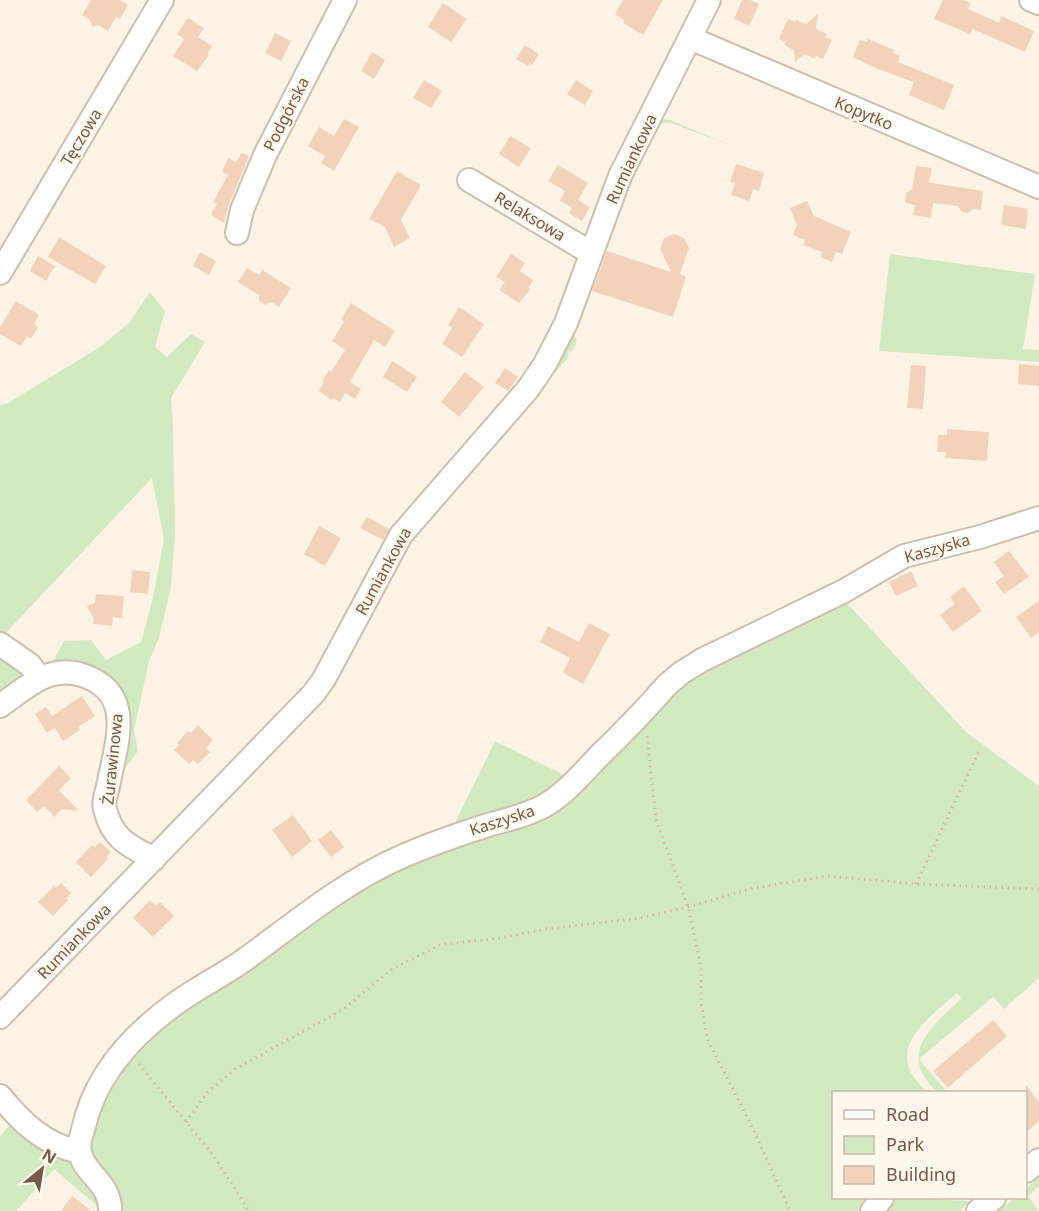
<svg xmlns="http://www.w3.org/2000/svg" width="1039" height="1211" font-family="'Noto Sans',sans-serif">
<style>
.green{fill:#d2eac2;fill-rule:evenodd}
.building{fill:#f3d2bb}
.lines{fill:none;stroke-linecap:round;stroke-linejoin:round}
.minor-casing{stroke:#d0bdad;stroke-width:26}
.path{stroke:#d7b59e;stroke-width:3;stroke-dasharray:1.5 4.5;stroke-linecap:butt}
.minor{stroke:#fff;stroke-width:22}
.labels{text-anchor:middle;dominant-baseline:central;stroke-width:4.5;stroke-linejoin:round;paint-order:stroke}
.street-label{font-size:16px;fill:#765949;stroke:#fff7eb}
</style>
<rect width="100%" height="100%" fill="#fdf3e4"/>
<path class="green" d="M660,119L670,120L732,146L671,123H660L597,254L573,335L577,340L574,350L569,351L567,359L500,433L528,398L624,178Z
M890,254L1035,274L1023,349L1039,350V362L879,351Z
M150,292L165,311L155,347L167,357L191,334L205,342L171,398L173,423L175,536L171,587L159,638L149,661L134,730L138,751L127,766L112,778L124,720L97,674L0,699V406L8,403L100,347L129,323ZM152,478L164,539L153,598L141,642L106,660L91,640L64,641L50,667L1,638Z
M918,555L923,563L893,572L843,599L966,732L1039,786V978L1004,1009L993,997L919,1059L947,1092H937C897,1054 930,1028 961,999L957,993C938,1010 900,1037 908,1065C910,1075 920,1085 927,1092H834V1198H864L858,1211H113L92,1167L86,1132L129,1050L359,883L535,814L674,685Z
M495,741L568,777L544,800L450,833Z
M11,1124L81,1165L103,1211L54,1169L16,1211H0V1136Z
M1039,1177V1186L1028,1196L1039,1211H999L1015,1198H1026V1189Z
M901,1198L970,1201L960,1211H881L891,1201Z"/>
<path class="building" d="M91,0H120L128,5L120,19L116,17L108,31L99,25L92,27L90,20L82,15Z
M623,0H663L643,35L623,23L624,20L615,14Z
M742,0H750L759,4L749,26L734,19Z
M943,0H963L971,3L968,9L999,23L1001,16L1034,31L1025,52L973,29L970,34L934,19Z
M443,3L467,19L451,42L428,27Z
M818,14L816,29L827,34L825,37L832,40L823,59L816,56L815,59L804,54L795,62L794,50L784,45L786,42L779,39L788,19L795,22L796,20L806,24Z
M188,18L204,28L198,37L212,46L208,54L209,55L197,71L173,56L184,39L177,34Z
M275,33L291,41L281,61L265,53Z
M868,39L894,50L893,53L900,56L898,62L954,85L944,110L909,95L914,82L878,69L853,57L860,40L867,42Z
M525,45L539,54L532,65L530,63L528,66L516,59Z
M372,52L385,60L374,79L361,71Z
M424,80L442,91L431,108L413,98Z
M576,80L593,91L585,105L567,94Z
M344,119L359,127L334,171L321,163L325,156L308,146L319,127L334,136Z
M510,136L531,148L519,167L499,154Z
M242,153L249,156L229,205L224,223L211,215L217,204L213,202L228,175L222,172L228,158L236,162Z
M736,164L764,173L759,191L753,189L749,201L731,195L735,183L730,182Z
M558,165L588,183L578,200L590,207L582,221L569,213L572,208L560,201L565,191L548,181Z
M916,166L932,168L929,182L931,183L983,191L981,210L973,209L968,213L962,212L958,206L933,203L931,218L913,215L915,205L905,203L906,193L912,189Z
M397,171L421,185L401,220L410,238L394,247L385,227L369,219Z
M807,201L814,216L851,232L842,254L836,252L832,262L820,257L822,252L803,245L805,240L793,235L797,225L790,208Z
M1004,205L1028,209L1026,229L1001,225Z
M674,234L684,238L689,248L680,274L686,277L673,317L592,291L607,251L671,272L660,249L664,238Z
M59,237L106,266L95,284L48,257Z
M200,252L216,261L209,275L193,266Z
M511,254L525,263L520,271L533,280L529,287L530,290L519,303L499,290L505,282L496,277Z
M38,256L55,266L46,281L30,271Z
M247,268L259,275L262,270L291,288L279,307L271,302L266,305L259,301V295L238,282Z
M16,301L39,315L34,324L38,327L31,339L27,336L21,346L0,334V327Z
M351,303L395,331L385,347L374,340L350,382L361,389L355,399L345,393L340,402L333,398L332,400L319,391L324,382L322,381L329,370L331,372L345,350L332,341L344,322L341,319Z
M459,307L484,324L462,357L442,344L452,328L448,325Z
M392,361L417,377L407,392L383,377Z
M1019,364L1039,366V386L1018,384Z
M911,365L926,366L923,409L907,408Z
M505,368L518,377L508,391L495,383Z
M465,372L484,387L459,417L441,402Z
M947,429L989,432L987,461L945,458L946,452H937L938,435H947Z
M367,517L389,529L383,540L360,528Z
M319,526L341,538L325,566L304,554Z
M1009,551L1029,577L1004,594L995,582L1004,576L994,562Z
M132,570L150,572L148,594L130,592Z
M911,571L918,586L896,596L889,582Z
M964,586L982,611L953,632L940,615L955,604L950,597Z
M96,594L124,596L122,618L113,617L112,626L93,624L94,619L87,606L95,603Z
M1039,601V632L1031,638L1016,617Z
M589,623L610,634L583,684L563,673L570,658L540,642L548,626L579,642Z
M82,696L95,716L78,727L80,730L63,741L55,728L47,733L35,714L46,707L52,716Z
M198,725L213,740L206,748L210,752L198,764L193,760L189,764L174,750L179,745L177,743L188,731L191,733Z
M59,766L71,778L59,790L79,811L62,809L55,817L44,806L37,812L26,800Z
M293,815L312,841L292,857L272,830Z
M331,830L344,847L331,857L318,840Z
M100,842L111,852L106,858L108,859L91,877L76,862L92,845L95,847Z
M61,883L71,893L66,898L68,900L53,916L38,902L54,886L56,888Z
M150,900L156,906L160,902L174,916L153,937L133,918Z
M993,1020L1007,1036L948,1088L933,1071Z
M1026,1085L1039,1102V1121L1026,1133Z
M72,1196L92,1211H61Z"/>
<g class="lines">
<g class="minor-casing">
<path id="minor" d="M1031,0L1039,3
M690,38L1039,187
M469,180L591,253
M237,233L242,210L265,155L345,0
M0,273L162,0
M0,644L30,665L39,677
M0,706C27,687 50,663 85,676C137,695 115,746 108,787C106,794 103,803 105,809C112,839 129,846 154,859
M0,1017L314,693L324,679L401,535L528,389L545,364L566,323L620,176L709,0
M0,1096C22,1123 44,1144 79,1152
M1026,1171L1039,1160
M110,1211C111,1182 84,1175 80,1152C78,1146 81,1136 83,1130C94,1077 132,1035 175,1004C198,987 224,975 247,958C299,920 344,882 403,856C431,844 460,834 488,825C507,820 527,815 544,806C565,794 582,774 598,757C622,734 645,710 667,685L681,673L702,660L844,591L904,556L980,537L1039,518
M872,1211L882,1198
M978,1211L994,1198"/>
</g>
<path class="path" d="M647,736L656,819L688,907L701,967V1002L707,1038L755,1133L790,1211
M916,884L980,749
M139,1064L214,1156L249,1211
M186,1122L207,1093L235,1069L342,1010L392,969L440,945L500,938L547,929L640,918L688,907L753,888L828,876L916,884L1039,889"/>
<use href="#minor" class="minor"/>
</g>
<g class="labels">
<g class="street-label">
<text transform="translate(864 113) rotate(23)">Kopytko</text>
<text transform="translate(286 114) rotate(-63)">Podgórska</text>
<text transform="translate(81 137) rotate(-59)">Tęczowa</text>
<text transform="translate(631 159) rotate(-65)">Rumiankowa</text>
<text transform="translate(530 216) rotate(31)">Relaksowa</text>
<text transform="translate(937 548) rotate(-16)">Kaszyska</text>
<text transform="translate(383 571) rotate(-61)">Rumiankowa</text>
<text transform="translate(112 759) rotate(-84)">Żurawinowa</text>
<text transform="translate(502 820) rotate(-18)">Kaszyska</text>
<text transform="translate(74 941) rotate(-46)">Rumiankowa</text>
</g>
</g>
<rect x="832" y="1091" width="195" height="108" fill="#fff7eb" stroke="#c8b8aa" stroke-width="1.5"/>
<rect x="844" y="1110" width="30" height="9" fill="#ffffff" stroke="#c8b8aa" stroke-width="1.5"/>
<text x="886" y="1121" font-size="18" fill="#765949">Road</text>
<rect x="844" y="1136" width="30" height="18" fill="#d2eac2" stroke="#c8b8aa" stroke-width="1.5"/>
<text x="886" y="1151" font-size="18" fill="#765949">Park</text>
<rect x="844" y="1166" width="30" height="18" fill="#f3d2bb" stroke="#c8b8aa" stroke-width="1.5"/>
<text x="886" y="1181" font-size="18" fill="#765949">Building</text>
<g transform="translate(42 1169) rotate(30)" stroke="#fff7eb" stroke-width="4.5" paint-order="stroke">
<path d="M0-4.5L10 22L0 15L-10 22Z" fill="#765949"/>
<text y="-9" font-size="16" font-weight="bold" text-anchor="middle" fill="#765949">N</text>
</g>
</svg>
